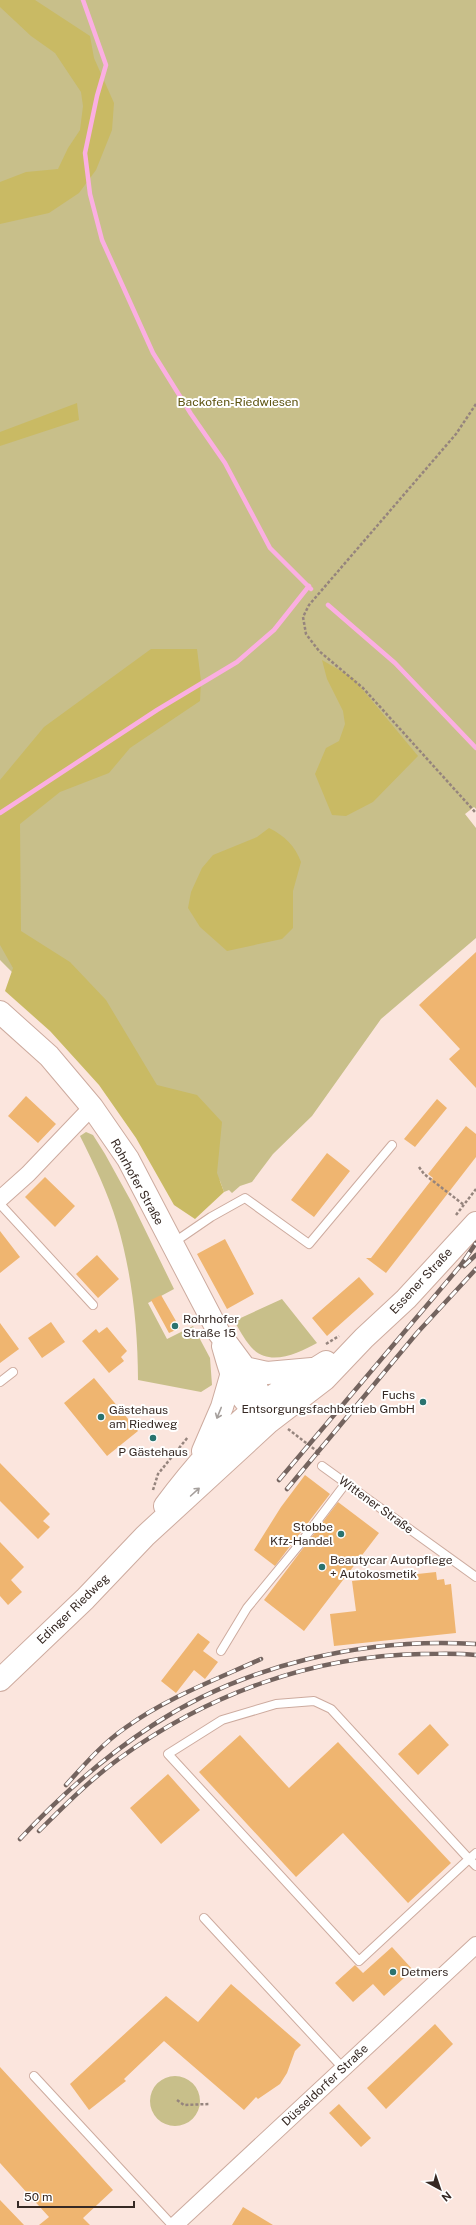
<svg xmlns="http://www.w3.org/2000/svg" width="476" height="2225" font-family="'Public Sans',sans-serif">
<style>
.green{fill:#c8bf8a}
.forest{fill:#c9ba64}
.lines{fill:none;stroke-linecap:round;stroke-linejoin:round}
.stream{stroke:#fbafe2;stroke-width:4.5}
.building{fill:#efb570}
.lane-casing{stroke:#cdab9f;stroke-width:10}
.street-casing{stroke:#cdab9f;stroke-width:18}
.secondary-casing{stroke:#cdab9f;stroke-width:24}
.path{stroke:#95847d;stroke-width:2.5;stroke-dasharray:3 2;stroke-linecap:butt}
.lane{stroke:#fff;stroke-width:8}
.street{stroke:#fff;stroke-width:16}
.secondary{stroke:#fff;stroke-width:22}
.rail-casing{stroke:#74645f;stroke-width:4.5}
.rail{stroke:#fff;stroke-width:3;stroke-dasharray:9;stroke-linecap:butt}
.oneway{stroke:#a59f9c}
.poi-dot{fill:#2a736f;stroke:#fff;stroke-width:1.5}
.labels{text-anchor:middle;dominant-baseline:central;stroke-width:4;stroke-linejoin:round;paint-order:stroke}
.park-label{font-size:12px;fill:#5d5310;stroke:#fff}
.street-label{font-size:12px;fill:#362924;stroke:#fff}
.poi-label{font-size:12px;fill:#362924;stroke:#fff;text-anchor:start}
</style>
<rect width="100%" height="100%" fill="#fbe5dd"/>
<path class="green" d="M0,0H476V809L474,807L465,814L476,828V938L381,1019L312,1116L273,1154L252,1182L240,1186L232,1193L229,1190L224,1192L220,1181L0,960Z
M86,1132L93,1135L105,1154L132,1203L174,1289L148,1303L167,1339L193,1326L210,1358L212,1385L201,1392L138,1380C138,1328 132,1274 117,1223C108,1193 94,1164 80,1136Z
M282,1299L317,1343C298,1353 269,1368 251,1347C244,1339 239,1329 234,1321Z
M150 2101a25 25 0 1 1 50 0a25 25 0 1 1-50 0Z"/>
<path class="forest" d="M0,0H35L90,36L94,58L114,103L112,130L96,170L79,193L49,213L0,224V182L26,172L58,169L68,148L80,130L83,106L81,92L55,53L31,36L0,7Z
M77,403L79,420L0,446V432Z
M151,649H197L201,681L200,701L130,748L109,773L60,792L20,824L21,931L70,962L106,1000L157,1085L197,1095L222,1122L217,1173L224,1192L195,1219L174,1205L136,1138L99,1085L50,1031L5,991L13,968L0,945V780L44,727Z
M322,660L353,678L418,756L373,802L346,816L332,815L315,774L326,748L339,741L345,724L343,711L327,679Z
M269,828C285,836 295,846 301,862L293,891V928L282,939L227,951L200,927L188,908L191,892L202,868L213,855L257,837Z"/>
<g class="lines">
<path class="stream" d="M83,0L106,65L97,96L85,153L90,194L102,240L153,353L191,414L225,463L270,548L311,589
M328,605L395,663L476,748
M0,813L157,710L237,662L274,630L309,586"/>
</g>
<path class="building" d="M476,952V1088L449,1059L460,1049L419,1005Z
M26,1096L56,1124L38,1143L8,1116Z
M437,1099L447,1108L415,1147L404,1139Z
M466,1126L476,1134V1157L386,1273L366,1258H371L433,1178L428,1174Z
M327,1153L350,1171L314,1217L291,1200Z
M45,1177L75,1206L55,1227L25,1197Z
M0,1231L20,1257L0,1273Z
M225,1239L254,1294L227,1309L197,1254Z
M97,1255L119,1279L98,1298L76,1274Z
M359,1277L374,1294L327,1336L312,1318Z
M161,1295L180,1328L169,1333L151,1300Z
M51,1322L65,1342L42,1358L28,1338Z
M0,1323L19,1349L0,1363Z
M107,1327L127,1351L121,1357L124,1361L109,1373L82,1341L96,1329L99,1333Z
M94,1378L138,1431L107,1456L64,1403Z
M0,1463L50,1514L43,1521L50,1527L38,1539L0,1501Z
M305,1475L330,1494L275,1566L254,1550L281,1507Z
M338,1502L379,1533L304,1631L264,1600Z
M0,1542L24,1567L11,1580L22,1592L8,1605L0,1596Z
M436,1572L437,1580L444,1579L445,1585L451,1584L456,1633L334,1646L330,1614L356,1611L352,1581Z
M198,1633L210,1642L203,1651L218,1662L205,1679L194,1670L176,1693L161,1681Z
M430,1724L449,1745L418,1775L398,1754Z
M240,1735L289,1788L338,1742L451,1863L408,1903L343,1833L296,1877L199,1772Z
M168,1774L200,1810L161,1844L130,1808Z
M392,1947L413,1970L384,1996L373,1984L353,2002L335,1983L355,1965L363,1973Z
M231,1984L301,2045L295,2051L287,2073L280,2084L258,2099L256,2097L244,2110L164,2041L124,2079L126,2081L89,2110L70,2084L166,1996L198,2022Z
M435,2024L453,2044L386,2109L367,2088Z
M0,2067L113,2190L83,2218L90,2225H39L49,2217L0,2163Z
M339,2104L371,2138L361,2147L329,2113Z
M0,2200L24,2225H0Z
M243,2207L273,2225H232Z"/>
<g class="lines">
<g class="lane-casing">
<path id="lane" d="M0,1204L93,1305
M173,1243L211,1217L245,1198L309,1244L392,1145
M0,1382L13,1372
M322,1466L476,1577
M221,1651L247,1608L299,1545L346,1483
M476,1853L469,1859L359,1961L168,1754L222,1720L276,1704L314,1701L331,1709L469,1859L476,1866
M204,1918L343,2068
M34,2076L172,2225"/>
</g>
<g class="street-casing">
<path id="street" d="M0,1199L28,1174L92,1107
M175,2225L476,1945"/>
</g>
<g class="secondary-casing">
<path id="secondary" d="M0,1012L49,1056L92,1107L128,1159L219,1333L245,1368L257,1389L269,1422
M223,1346C232,1377 237,1401 265,1419
M245,1368L267,1373L312,1369
M203,1451L222,1407L231,1376
M165,1506C191,1471 218,1439 252,1411C275,1393 301,1378 326,1362
M0,1680L85,1599L145,1536L269,1422L325,1379L364,1338L406,1299L476,1223"/>
</g>
<path class="path" d="M476,404L456,434L309,605L303,617L306,634L319,651L363,688L476,813
M419,1167L424,1174L464,1205
M456,1215L476,1189
M326,1344L339,1336
M288,1429L318,1452L319,1455
M153,1490L158,1474L188,1437
M177,2100L184,2105L209,2104"/>
<use href="#lane" class="lane"/>
<use href="#street" class="street"/>
<use href="#secondary" class="secondary"/>
<g class="rail-casing">
<path id="rail" d="M464,1266L476,1255
M279,1480L461,1265L476,1243
M287,1489L417,1333L476,1269
M66,1785C84,1765 102,1744 125,1728C166,1698 215,1680 261,1659
M39,1831C65,1805 91,1779 120,1758C208,1694 312,1656 422,1654C440,1654 458,1653 476,1655
M20,1839C60,1796 104,1757 153,1725C246,1664 366,1637 476,1644"/>
</g>
<use href="#rail" class="rail"/>
</g>
<defs><path id="oneway-shaft" d="M-6 0H5M1.5-3L5.5 0L1.5 3" fill="none" stroke-width="1.6" stroke-linecap="round" stroke-linejoin="round"/></defs>
<g class="oneway">
<use href="#oneway-shaft" transform="translate(219 1413) rotate(112)"/>
<use href="#oneway-shaft" transform="translate(195 1492) rotate(-42)"/>
</g>
<g class="poi-dot">
<circle cx="175" cy="1326" r="4"/>
<circle cx="423" cy="1402" r="4"/>
<circle cx="101" cy="1417" r="4"/>
<circle cx="153" cy="1438" r="4"/>
<circle cx="341" cy="1534" r="4"/>
<circle cx="322" cy="1567" r="4"/>
<circle cx="393" cy="1972" r="4"/>
</g>
<g class="labels">
<g class="park-label">
<text x="238" y="402">Backofen-Riedwiesen</text>
</g>
<g class="street-label">
<text transform="translate(137 1182) rotate(61)">Rohrhofer Straße</text>
<text transform="translate(421 1281) rotate(-47)">Essener Straße</text>
<text transform="translate(376 1505) rotate(36)">Wittener Straße</text>
<text transform="translate(73 1609) rotate(-44)">Edinger Riedweg</text>
<text transform="translate(325 2085) rotate(-43)">Düsseldorfer Straße</text>
</g>
<g class="poi-label">
<text x="183" y="1319">Rohrhofer<tspan x="183" dy="14">Straße 15</tspan></text>
<text x="415" y="1395" text-anchor="end">Fuchs<tspan x="415" dy="14">Entsorgungsfachbetrieb GmbH</tspan></text>
<text x="109" y="1410">Gästehaus<tspan x="109" dy="14">am Riedweg</tspan></text>
<text x="153" y="1452" text-anchor="middle">P Gästehaus</text>
<text x="333" y="1527" text-anchor="end">Stobbe<tspan x="333" dy="14">Kfz-Handel</tspan></text>
<text x="330" y="1560">Beautycar Autopflege<tspan x="330" dy="14">+ Autokosmetik</tspan></text>
<text x="401" y="1972">Detmers</text>
</g>
</g>
<g transform="translate(440 2189) rotate(140)" stroke="#ffffff" stroke-width="3" paint-order="stroke">
<path d="M0-3L7 15L0 10L-7 15Z" fill="#362924"/>
<text y="-6" font-size="11" font-weight="bold" text-anchor="middle" fill="#362924">N</text>
</g>
<path d="M18 2201v6h116v-6" fill="none" stroke="#362924" stroke-width="2"/>
<text x="24" y="2201" font-size="12" fill="#362924" stroke="#ffffff" stroke-width="3" paint-order="stroke">50 m</text>
</svg>
